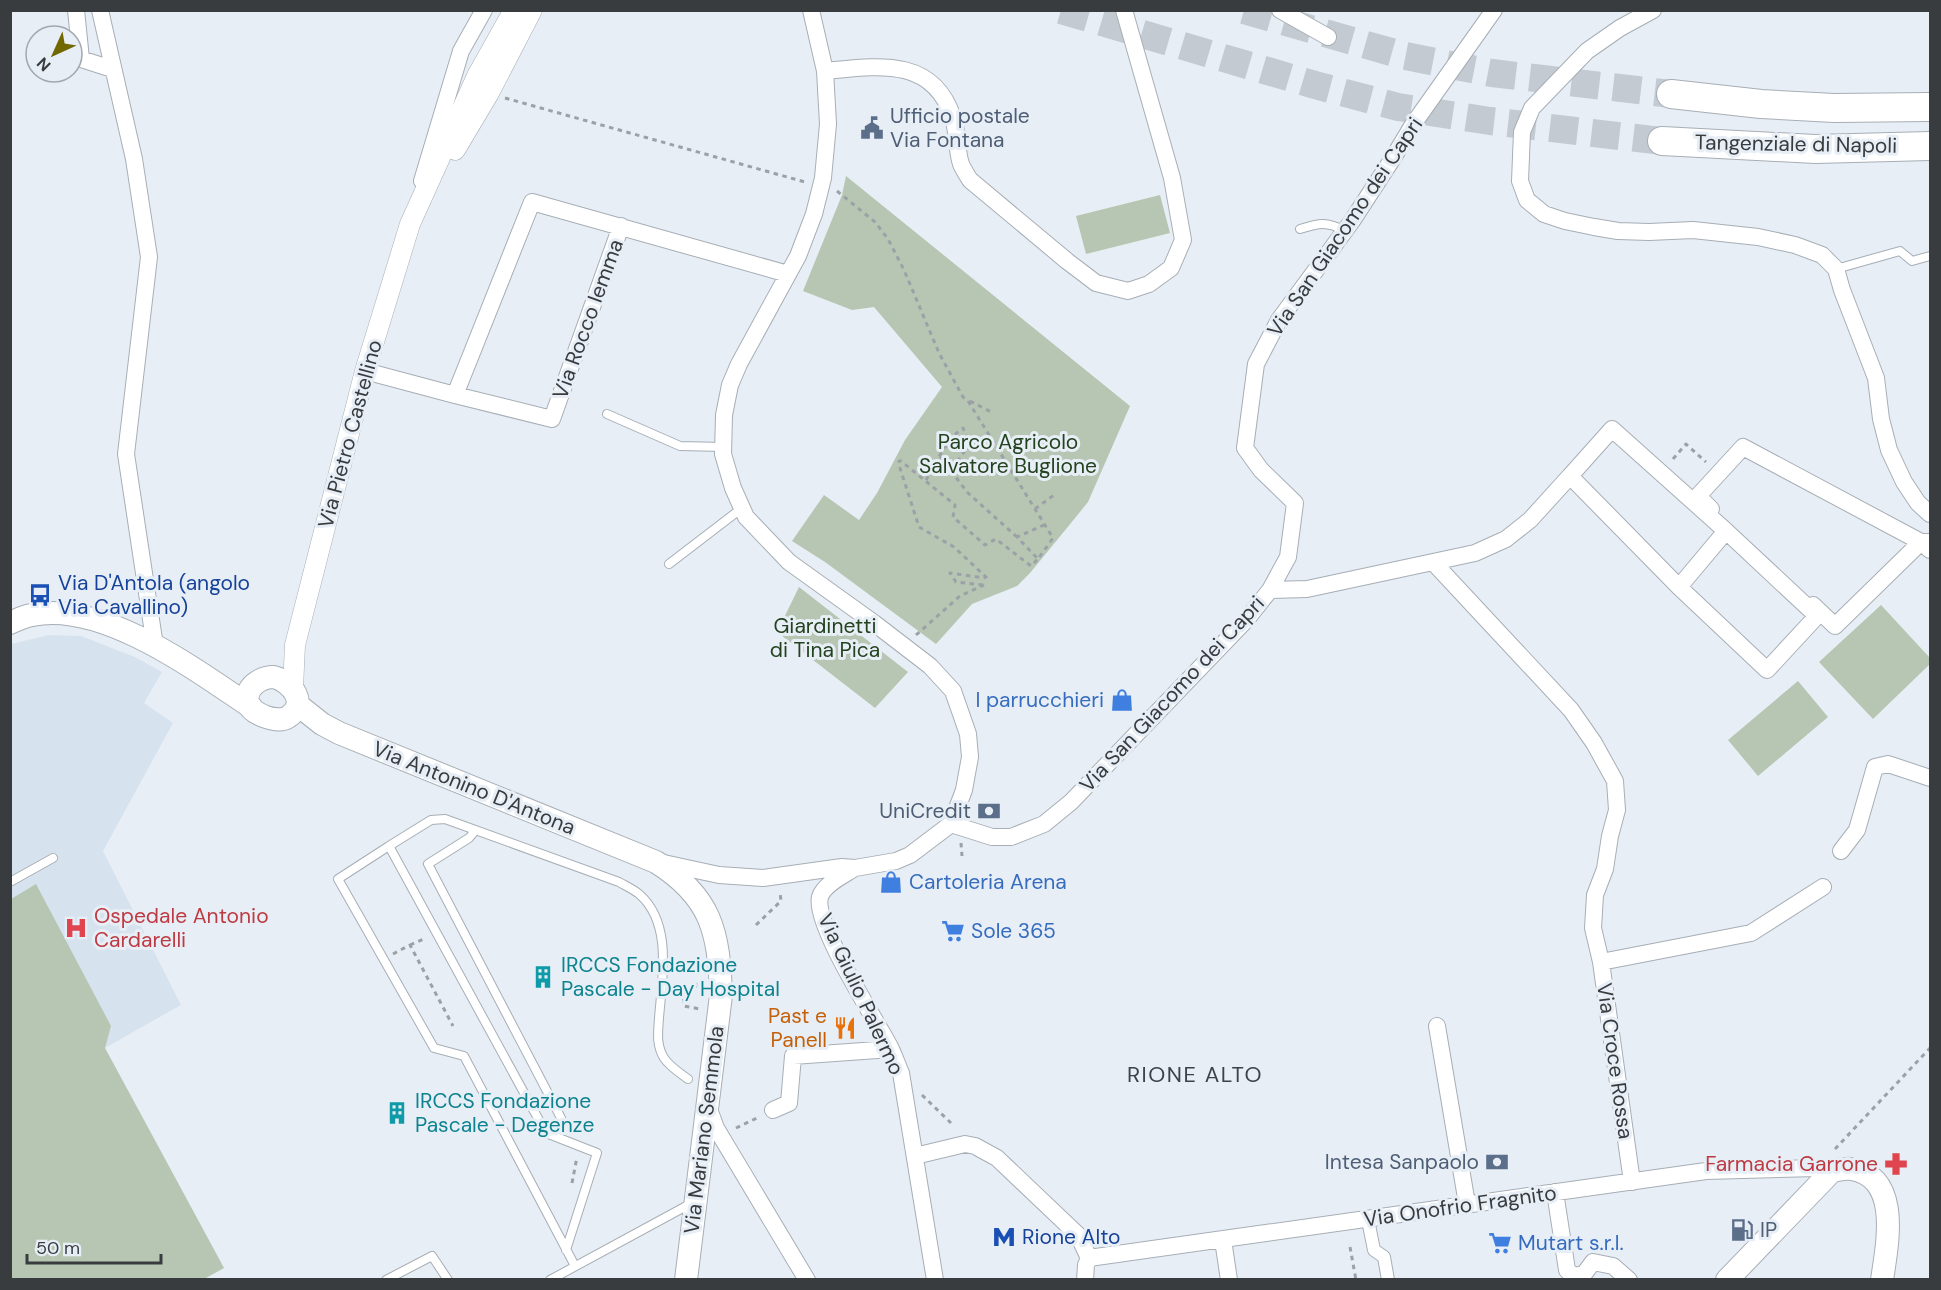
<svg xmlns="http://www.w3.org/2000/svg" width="1941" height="1290" font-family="'DM Sans',sans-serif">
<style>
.built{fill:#d6e3ef}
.green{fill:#b6c6b3}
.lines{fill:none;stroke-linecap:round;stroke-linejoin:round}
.motorway-tunnel{stroke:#c4cad1;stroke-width:28;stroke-dasharray:28 14;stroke-linecap:butt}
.service-casing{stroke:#a7aeb5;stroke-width:10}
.pedestrian-casing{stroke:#a7aeb5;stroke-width:14}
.minor-casing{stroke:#a7aeb5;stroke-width:18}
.tertiary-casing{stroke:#a7aeb5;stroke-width:21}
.secondary-casing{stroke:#a7aeb5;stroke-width:24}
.motorway-casing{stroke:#a7aeb5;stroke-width:30}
.path{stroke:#9ba1a6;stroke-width:3;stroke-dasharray:4.5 4.5;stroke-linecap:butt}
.service{stroke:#fff;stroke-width:8}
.pedestrian{stroke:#fff;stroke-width:12}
.minor{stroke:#fff;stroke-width:16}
.tertiary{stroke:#fff;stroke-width:20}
.secondary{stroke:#fff;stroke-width:22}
.motorway{stroke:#fff;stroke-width:28}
.labels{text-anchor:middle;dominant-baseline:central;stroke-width:6;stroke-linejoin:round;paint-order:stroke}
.service-label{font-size:21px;fill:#4e5e75;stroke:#e7eef6;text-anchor:start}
.street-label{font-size:21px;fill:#393c3f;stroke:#e7eef6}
.park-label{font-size:21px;fill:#23421e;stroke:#e7eef6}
.transit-label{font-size:21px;fill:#164399;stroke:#e7eef6;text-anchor:start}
.shop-label{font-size:21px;fill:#366cbe;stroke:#e7eef6;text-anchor:start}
.health-label{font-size:21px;fill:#be3a42;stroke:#e7eef6;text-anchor:start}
.culture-label{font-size:21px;fill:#0d838f;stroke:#e7eef6;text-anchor:start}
.food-label{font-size:21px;fill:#c56008;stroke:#e7eef6;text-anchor:end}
.neighbourhood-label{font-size:22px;letter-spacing:1.5px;fill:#3c4248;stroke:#e7eef6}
</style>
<rect width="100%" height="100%" fill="#e7eef6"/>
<path class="built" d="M49,635L81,636L135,657L162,672L144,703L173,723L103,851L181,1005L105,1048L224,1268L204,1279L11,1280V644Z"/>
<path class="green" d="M846,176L1130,406L1088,502L1071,523L1030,573L1017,586L972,604L936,644L825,562L792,541L824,495L859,520L877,493L905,440L942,387L874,307L852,310L803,291L842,195Z
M1160,195L1170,233L1086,254L1076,216Z
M799,587L908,672L875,708L777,632Z
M1881,605L1930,658V664L1873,719L1819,662Z
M1798,681L1828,717L1758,776L1728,740Z
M36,884L111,1026L105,1048L224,1268L204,1279H11V899Z"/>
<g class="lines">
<path class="motorway-tunnel" d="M1061,10L1315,85L1398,107L1490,121L1662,141
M1244,10L1405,56L1492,73L1671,94"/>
<g class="service-casing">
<path id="service" d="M1300,229C1319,223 1327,221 1345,231
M1836,269L1900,251L1912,261L1930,256
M607,414L680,446L724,447
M669,564L742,508
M475,831L469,838L428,864L561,1118
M389,846L338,879L434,1048L464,1056L575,1266
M10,882L53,858
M566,1250L597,1153L546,1133L389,846L431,820L445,819L619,882C626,886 633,889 639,894C673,923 662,979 659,1018C658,1032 656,1045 664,1058C670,1067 680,1073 688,1079
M386,1280L432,1256L448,1280
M550,1280L692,1203"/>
</g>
<g class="pedestrian-casing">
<path id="pedestrian" d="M1368,1220L1374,1250L1384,1257L1388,1280"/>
</g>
<g class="minor-casing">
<path id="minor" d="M76,10L81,59L112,69
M100,10L134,159L149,257L126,454L155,646
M1280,10L1328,37
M1653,10L1620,28L1587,51L1532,108L1522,132L1520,181L1527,200L1544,214L1565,221L1594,227L1618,231L1649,232L1693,230L1758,237L1795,245L1822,255L1836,269L1842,290L1876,378L1881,419L1889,450L1904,482L1918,503L1930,514
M825,71C877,66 933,56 953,118C958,133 956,149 961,164C963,169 967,175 970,180L1067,261L1096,283L1128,291L1149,284L1171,268L1183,240L1172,178L1124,10
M422,181L461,51L484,10
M365,371L455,395L532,202L788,274
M455,395L552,419L621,226
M1711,509L1698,496L1743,447L1921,542L1930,550
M1433,562L1571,710L1594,743L1615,781L1617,810L1610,836L1605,869L1595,895L1593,928L1601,962
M1679,587L1726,531L1817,616L1767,670L1679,587L1570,476L1612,429L1726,531
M1270,590L1307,589L1475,553L1506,539L1530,520L1570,476
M1813,605L1835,626L1921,542H1930
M951,824L992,837H1011L1044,824L1071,802L1247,619L1270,590L1288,557L1295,503L1261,470L1245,448L1256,364L1279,320L1352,221L1393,158L1414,123L1494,10
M1841,851L1857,830L1875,767L1888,764L1930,778
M659,862L719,875L763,878L842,867L855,868L896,861L910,855L951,824L964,790L970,757L968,734L953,691L930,666L874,623L789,562L746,517L733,488L723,454L724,415L730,385L739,364L798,256L814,214L823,178L828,124L825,71L811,10
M855,868C844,875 824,884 820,897C813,923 876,1020 890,1047C894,1055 897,1064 901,1073L935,1280
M1437,1026L1467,1204
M709,1109L716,1128L807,1280
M773,1110L789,1103L793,1056L891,1049
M915,1156L965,1144L975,1146L997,1158L1078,1235L1089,1258L1086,1265L1085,1280
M1632,1182L1601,962L1751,933L1823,887
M1555,1192L1567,1270L1573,1276L1584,1274L1593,1262L1613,1266L1629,1280
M1223,1240L1229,1280
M1089,1258L1706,1171L1817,1168L1832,1171"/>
</g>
<g class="tertiary-casing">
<path id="tertiary" d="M455,150L489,93L532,10
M293,688L295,645L365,371L410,224L477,76L514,10"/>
</g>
<g class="secondary-casing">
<path id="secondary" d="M10,623C17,620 24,616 32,615C102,600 196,670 251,707
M274,677C292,682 309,704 288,717C278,724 251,714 248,703C244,687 261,677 274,677Z
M298,705L322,724L339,733L656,862C712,897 719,933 721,995L686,1280
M1727,1280L1832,1171C1838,1170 1846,1168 1851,1169C1902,1177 1887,1245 1882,1280"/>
</g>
<g class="motorway-casing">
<path id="motorway" d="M1671,94L1761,104L1834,108L1930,107
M1662,141L1815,149L1930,146"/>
</g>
<path class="path" d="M505,98L805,182
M837,191L875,222L888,239L904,270L939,353L963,397L968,401L1053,538L1038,559L1017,537L1044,525
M970,401L993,413
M976,447L990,438
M940,456L967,492L1017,537
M1673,459L1686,444L1706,462
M926,480C936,463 946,439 963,428L970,444L951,470
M1035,509L1054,495
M987,578L954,547L919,527L899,465V461H901L955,505L953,517L985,545L996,539L1031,566L1038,559
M983,585L956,582L950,573L985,578
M916,635L960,596L984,585
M961,843L962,856
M756,925L781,901L780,892
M410,945L426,938
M393,954L410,945L453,1026
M696,983L695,991H683L684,1006L700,1009
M922,1095L951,1123
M736,1128L759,1117
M1835,1149L1930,1048
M572,1183L577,1157
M1350,1247L1356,1280"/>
<use href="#service" class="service"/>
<use href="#pedestrian" class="pedestrian"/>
<use href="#minor" class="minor"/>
<use href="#tertiary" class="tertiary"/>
<use href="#secondary" class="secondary"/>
<use href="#motorway" class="motorway"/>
</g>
<defs>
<g id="civic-bare" transform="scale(1.8)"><path d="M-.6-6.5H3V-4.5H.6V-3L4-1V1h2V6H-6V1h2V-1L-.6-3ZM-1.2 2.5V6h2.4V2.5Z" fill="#5c6f8a" stroke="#e7eef6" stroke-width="2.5" paint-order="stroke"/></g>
<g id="bus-bare" transform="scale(1.8)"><path d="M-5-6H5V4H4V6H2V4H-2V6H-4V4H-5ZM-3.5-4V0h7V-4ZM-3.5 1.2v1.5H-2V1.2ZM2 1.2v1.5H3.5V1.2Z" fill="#1a4fb4" stroke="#e7eef6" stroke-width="2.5" paint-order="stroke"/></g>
<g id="shop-bare" transform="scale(1.8)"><path d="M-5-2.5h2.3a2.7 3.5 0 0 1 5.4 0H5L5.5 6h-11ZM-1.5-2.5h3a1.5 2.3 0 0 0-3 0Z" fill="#3f7fe0" stroke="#e7eef6" stroke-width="2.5" paint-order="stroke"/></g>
<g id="bank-bare" transform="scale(1.8)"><path d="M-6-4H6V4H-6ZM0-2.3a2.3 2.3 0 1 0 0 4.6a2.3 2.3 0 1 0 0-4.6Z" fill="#5c6f8a" stroke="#e7eef6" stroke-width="2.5" paint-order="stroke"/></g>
<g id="hospital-bare" transform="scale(1.8)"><path d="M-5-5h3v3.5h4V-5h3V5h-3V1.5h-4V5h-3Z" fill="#e0444e" stroke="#e7eef6" stroke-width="2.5" paint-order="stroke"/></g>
<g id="supermarket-bare" transform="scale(1.8)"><path d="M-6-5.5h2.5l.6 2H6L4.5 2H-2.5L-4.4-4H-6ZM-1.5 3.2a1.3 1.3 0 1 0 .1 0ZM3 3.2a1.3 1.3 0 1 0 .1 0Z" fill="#3f7fe0" stroke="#e7eef6" stroke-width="2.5" paint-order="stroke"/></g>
<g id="building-bare" transform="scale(1.8)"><path d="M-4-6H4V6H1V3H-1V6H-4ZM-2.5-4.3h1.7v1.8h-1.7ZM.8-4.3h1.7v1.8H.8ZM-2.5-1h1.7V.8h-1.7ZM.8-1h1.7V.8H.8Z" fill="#0f9aa8" stroke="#e7eef6" stroke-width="2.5" paint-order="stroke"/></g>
<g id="restaurant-bare" transform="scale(1.8)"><path d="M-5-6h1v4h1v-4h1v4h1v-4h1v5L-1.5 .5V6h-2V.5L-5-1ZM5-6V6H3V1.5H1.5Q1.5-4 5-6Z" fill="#e8710a" stroke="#e7eef6" stroke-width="2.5" paint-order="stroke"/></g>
<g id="pharmacy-bare" transform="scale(1.8)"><path d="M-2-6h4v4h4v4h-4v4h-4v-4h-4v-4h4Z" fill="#e0444e" stroke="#e7eef6" stroke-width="2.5" paint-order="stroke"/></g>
<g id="fuel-bare" transform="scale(1.8)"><path d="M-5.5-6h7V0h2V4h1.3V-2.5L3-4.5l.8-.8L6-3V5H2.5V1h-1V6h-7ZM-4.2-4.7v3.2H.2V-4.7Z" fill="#5c6f8a" stroke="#e7eef6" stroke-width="2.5" paint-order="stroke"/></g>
<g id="metro-bare" transform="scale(1.8)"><path d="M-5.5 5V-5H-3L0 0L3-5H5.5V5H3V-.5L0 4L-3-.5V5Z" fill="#1a4fb4" stroke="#e7eef6" stroke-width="2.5" paint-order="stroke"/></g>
</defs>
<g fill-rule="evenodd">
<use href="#civic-bare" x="872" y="128"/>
<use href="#bus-bare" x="40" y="595"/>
<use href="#shop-bare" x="1122" y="700"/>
<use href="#bank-bare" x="989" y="811"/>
<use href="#shop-bare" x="891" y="882"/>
<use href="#hospital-bare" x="76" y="928"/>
<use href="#supermarket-bare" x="953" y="931"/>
<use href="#building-bare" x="543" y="977"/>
<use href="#restaurant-bare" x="845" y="1028"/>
<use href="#building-bare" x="397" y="1113"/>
<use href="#bank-bare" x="1497" y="1162"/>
<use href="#pharmacy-bare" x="1896" y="1164"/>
<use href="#fuel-bare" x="1742" y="1230"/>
<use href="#metro-bare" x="1004" y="1237"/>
<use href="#supermarket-bare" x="1500" y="1243"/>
</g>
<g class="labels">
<g class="service-label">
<text x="890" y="116">Ufficio postale<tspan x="890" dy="24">Via Fontana</tspan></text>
<text x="971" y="811" text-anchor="end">UniCredit</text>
<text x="1479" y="1162" text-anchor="end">Intesa Sanpaolo</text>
<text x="1760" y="1230">IP</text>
</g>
<g class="street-label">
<text transform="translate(1796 144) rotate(1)">Tangenziale di Napoli</text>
<text transform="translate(1345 227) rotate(-56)">Via San Giacomo dei Capri</text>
<text transform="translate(588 319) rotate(-70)">Via Rocco Iemma</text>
<text transform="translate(350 434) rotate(-75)">Via Pietro Castellino</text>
<text transform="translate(1172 694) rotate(-47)">Via San Giacomo dei Capri</text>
<text transform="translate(474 788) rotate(22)">Via Antonino D'Antona</text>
<text transform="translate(861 994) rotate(65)">Via Giulio Palermo</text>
<text transform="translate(1615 1061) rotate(82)">Via Croce Rossa</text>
<text transform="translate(704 1130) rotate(-83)">Via Mariano Semmola</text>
<text transform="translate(1460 1206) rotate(-8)">Via Onofrio Fragnito</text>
</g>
<g class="park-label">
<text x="1008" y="442">Parco Agricolo<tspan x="1008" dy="24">Salvatore Buglione</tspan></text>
<text x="825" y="626">Giardinetti<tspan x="825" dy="24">di Tina Pica</tspan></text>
</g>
<g class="transit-label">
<text x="58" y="583">Via D'Antola (angolo<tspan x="58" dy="24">Via Cavallino)</tspan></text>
<text x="1022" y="1237">Rione Alto</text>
</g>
<g class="shop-label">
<text x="1104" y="700" text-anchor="end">I parrucchieri</text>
<text x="909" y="882">Cartoleria Arena</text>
<text x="971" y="931">Sole 365</text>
<text x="1518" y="1243">Mutart s.r.l.</text>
</g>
<g class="health-label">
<text x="94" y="916">Ospedale Antonio<tspan x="94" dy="24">Cardarelli</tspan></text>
<text x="1878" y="1164" text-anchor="end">Farmacia Garrone</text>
</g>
<g class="culture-label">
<text x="561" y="965">IRCCS Fondazione<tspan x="561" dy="24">Pascale - Day Hospital</tspan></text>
<text x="415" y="1101">IRCCS Fondazione<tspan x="415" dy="24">Pascale - Degenze</tspan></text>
</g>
<g class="food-label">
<text x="827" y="1016">Past e<tspan x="827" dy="24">Panell</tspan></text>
</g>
<g class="neighbourhood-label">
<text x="1195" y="1074">RIONE ALTO</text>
</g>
</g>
<rect width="1941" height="1290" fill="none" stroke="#393c3f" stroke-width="24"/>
<g transform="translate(54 54) rotate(225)"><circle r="28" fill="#e7eef6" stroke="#a1a7ad" stroke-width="1.5"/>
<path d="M0-4.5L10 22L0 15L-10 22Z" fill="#716800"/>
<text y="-9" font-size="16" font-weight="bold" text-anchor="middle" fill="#393c3f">N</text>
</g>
<path d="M27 1254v9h134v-9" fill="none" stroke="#393c3f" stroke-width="3"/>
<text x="36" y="1254" font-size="18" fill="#393c3f" stroke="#e7eef6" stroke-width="4.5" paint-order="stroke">50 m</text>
</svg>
